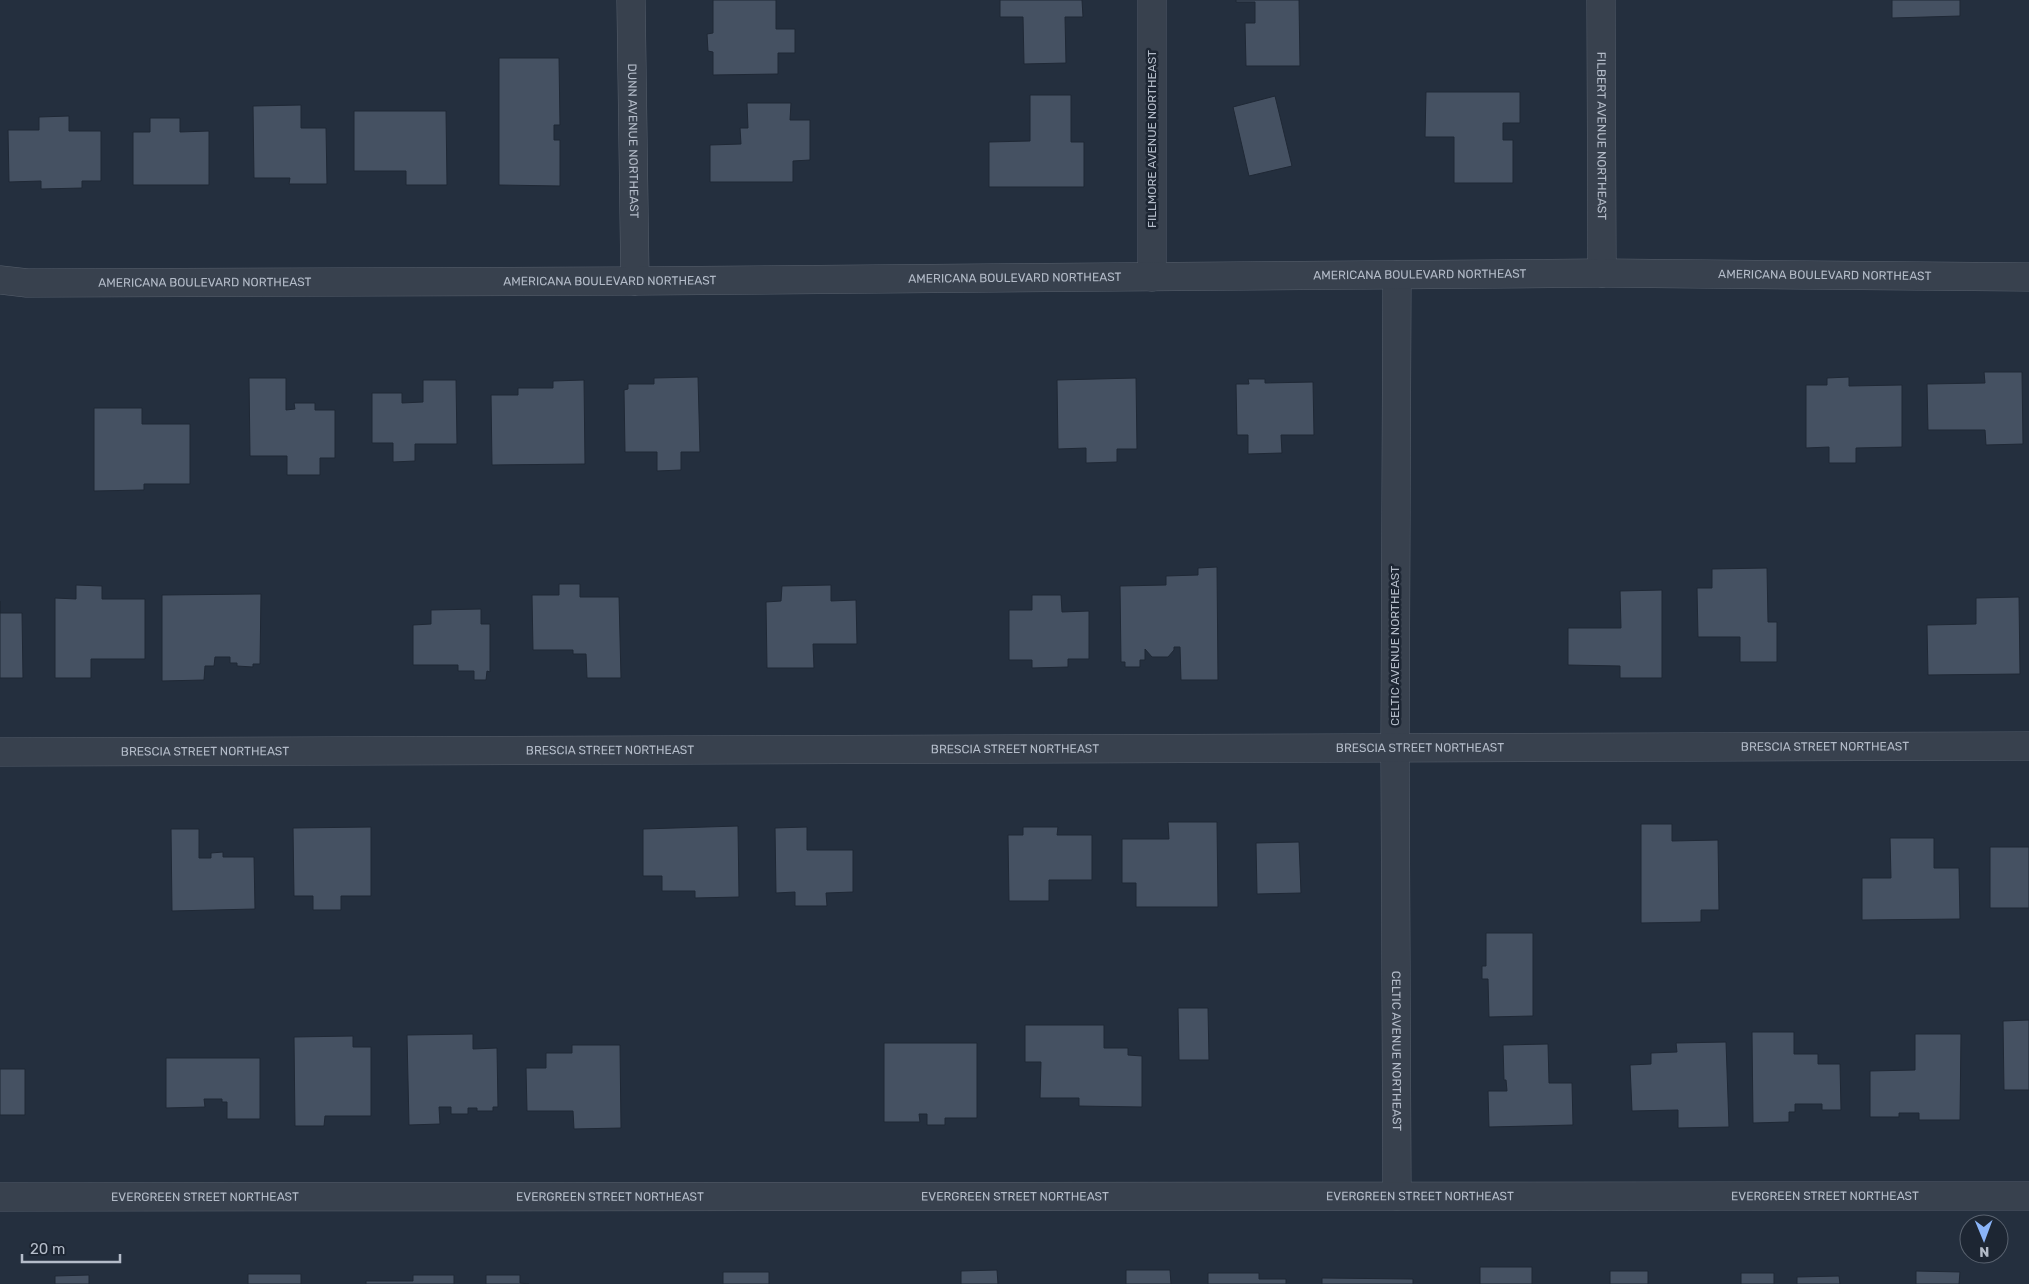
<svg xmlns="http://www.w3.org/2000/svg" width="2029" height="1284" font-family="Rubik,sans-serif">
<style>
.building{fill:#455162;stroke:#1f2835}
.lines{fill:none;stroke-linecap:round;stroke-linejoin:round}
.minor-casing{stroke:#565f6c;stroke-width:29}
.minor{stroke:#38414e;stroke-width:28}
.labels{text-anchor:middle;dominant-baseline:central;stroke-width:5;stroke-linejoin:round;paint-order:stroke}
.street-label{font-size:12px;fill:#b4bcc9;stroke:#1d2633}
</style>
<rect width="100%" height="100%" fill="#242f3e"/>
<path class="building" d="M713,0H776V29H795V53H778V74L713,75V52L708,51L707,34L713,33Z
M1000,0H1082L1083,17H1065L1066,63L1024,64L1023,17H1000Z
M1236,0H1299L1300,66H1246L1245,23H1255V2H1236Z
M1892,0H1960V16L1892,18Z
M499,58H559L560,125H554V140H560V186L499,185Z
M1426,92H1520V123H1503V140H1513V183H1454V137H1425Z
M1030,95H1071V142H1084V187H989V142L1030,141Z
M1275,96L1292,166L1249,176L1233,107Z
M747,103H791L790,120H810V160L793,161V182H710V145L741,144L740,128H748Z
M301,105V128H326L327,184H289L290,178H254L253,106Z
M354,111H446L447,185H406V171H354Z
M69,116V131H101V181H82V188L41,189V181L9,182L8,130H39V117Z
M150,118H180V132L209,131V185H133V132H150Z
M1984,372H2022L2023,444L1986,445L1985,430H1928L1927,384L1985,383Z
M698,377L700,452H681V470L657,471V452H625L624,390L628,389V384H654V378Z
M1849,377V386L1902,385V447L1856,448V463H1829V447L1806,448V385H1827V378Z
M249,378H286V410L295,409L294,403H315V410H335V458H320V475H287V456H250Z
M1136,378L1137,449H1117V462L1086,463V448L1058,449L1057,380Z
M1248,379H1265V383L1313,382L1314,435H1281L1282,453L1248,454V435H1237L1236,384H1249Z
M423,380H456L457,444H415V461L393,462V443H372V393H402V403L423,402Z
M584,380L585,464L492,465L491,395H518V388H553V381Z
M94,408H142V424H190V484H144V490L94,491Z
M1217,567L1218,680H1181L1180,647H1174V650L1168,657H1152L1145,649V660H1140V667H1125V662H1121L1120,586L1166,585V576L1198,575V568Z
M1767,568L1768,622H1777V662H1740V637H1698L1697,588H1712V569Z
M559,584H580V597H619L621,678H587L586,654H573V650H533L532,595H559Z
M76,585L102,586V599H145V659H91V678H55V598L76,599Z
M831,585V601L856,600L857,644H813L814,668H767L766,602L781,601L782,586Z
M1662,590V678H1620V666L1568,665V628H1621L1620,591Z
M261,594L260,664H253V667L237,666V663H230V657H215L214,666H205L204,680L162,681V595Z
M1032,595H1061L1062,612L1089,611V659H1068V667L1032,668V660H1009V610H1032Z
M2019,597L2020,674L1928,675L1927,625L1976,624V598Z
M0,601V613H22L23,678H0Z
M481,609V624H490V672L487,671L486,680H474V671H458V665H413V625L431,624V610Z
M1168,822H1217L1218,907H1136V883H1122V839H1169Z
M1641,824H1672V841L1718,840L1719,910H1701V922L1641,923Z
M738,826L739,897L695,898V891H662V876H643V829Z
M371,827V896H341V910H313V896H294L293,828Z
M807,827V850H853V892L826,893L827,906H795V892L776,893L775,828Z
M1023,827H1058L1057,835H1092V880H1049V901H1009L1008,835H1023Z
M171,829H199V858H211V853L223,852V857H254L255,909L172,911Z
M1890,838H1934V868H1959L1960,919L1862,920V878H1891Z
M1299,842L1301,893L1257,894L1256,843Z
M1990,847H2029V908H1990Z
M1486,933H1533V1016L1489,1017L1488,979H1482V966H1486Z
M1178,1008H1208L1209,1060H1179Z
M2029,1020V1090H2004L2003,1021Z
M1025,1025H1104V1048H1128V1055L1142,1056V1107L1079,1106V1098H1040L1041,1062H1025Z
M1752,1032H1794V1054H1818V1064H1840L1841,1110H1822V1104H1795V1112H1789V1122L1753,1123Z
M473,1034V1049L497,1048L498,1107H493V1111H477V1108H468V1114H451V1107H439L440,1124L409,1125L407,1035Z
M1915,1034H1961L1960,1120H1919V1113H1899V1117H1870V1071L1915,1070Z
M353,1036V1047H371V1116H325L324,1126H295L294,1037Z
M1726,1042L1729,1127L1678,1128V1110L1632,1111L1630,1065L1651,1064V1053L1677,1052L1676,1043Z
M884,1043H977V1118H945V1125H927V1114H919L920,1122H884Z
M1548,1044L1549,1083H1572L1573,1125L1489,1127L1488,1091H1507L1506,1080H1504L1503,1045Z
M572,1045H620L621,1128L574,1129L573,1111H527L526,1068H546V1053H572Z
M166,1058H260V1119H227V1102H222V1099H204L205,1107L166,1108Z
M0,1069H25V1115H0Z
M1480,1267H1532V1284H1480Z
M997,1270L998,1284H961V1271Z
M1126,1270H1170L1171,1284H1126Z
M1610,1271H1648V1284H1610Z
M1916,1271L1960,1272L1959,1284H1916Z
M723,1272H769V1284H723Z
M1208,1273H1259V1279H1286V1284H1208Z
M1741,1273H1774V1284H1741Z
M248,1274H301V1284H248Z
M89,1275V1284H55V1276Z
M413,1275H454V1284H366V1281H413Z
M486,1275H520V1283L529,1284H486Z
M1839,1276L1840,1284H1797V1277Z
M1322,1278L1413,1279V1284H1322Z"/>
<g class="lines">
<g class="minor-casing">
<g id="minor">
<path id="s1" d="M631,0L635,281"/>
<path d="M1152,0V277"/>
<path id="s2" d="M1601,0L1602,273"/>
<path id="s3" d="M1397,275L1395,749L1397,1196"/>
<path id="s4" d="M0,280L27,283L635,281L1602,273L2029,277"/>
<path id="s5" d="M0,752L2029,746"/>
<path id="s6" d="M0,1197L2029,1196"/>
</g>
</g>
<use href="#minor" class="minor"/>
</g>
<g class="labels">
<g class="street-label">
<text stroke="none"><textPath href="#s2" startOffset="136">FILBERT AVENUE NORTHEAST</textPath></text>
<text transform="translate(1152 139) rotate(-90)">FILLMORE AVENUE NORTHEAST</text>
<text stroke="none"><textPath href="#s1" startOffset="141">DUNN AVENUE NORTHEAST</textPath></text>
<text stroke="none"><textPath href="#s4" startOffset="1420">AMERICANA BOULEVARD NORTHEAST</textPath></text>
<text stroke="none"><textPath href="#s4" startOffset="1825">AMERICANA BOULEVARD NORTHEAST</textPath></text>
<text stroke="none"><textPath href="#s4" startOffset="1015">AMERICANA BOULEVARD NORTHEAST</textPath></text>
<text stroke="none"><textPath href="#s4" startOffset="610">AMERICANA BOULEVARD NORTHEAST</textPath></text>
<text stroke="none"><textPath href="#s4" startOffset="205">AMERICANA BOULEVARD NORTHEAST</textPath></text>
<text transform="translate(1395 646) rotate(-90)">CELTIC AVENUE NORTHEAST</text>
<text stroke="none"><textPath href="#s5" startOffset="1825">BRESCIA STREET NORTHEAST</textPath></text>
<text stroke="none"><textPath href="#s5" startOffset="1420">BRESCIA STREET NORTHEAST</textPath></text>
<text stroke="none"><textPath href="#s5" startOffset="1015">BRESCIA STREET NORTHEAST</textPath></text>
<text stroke="none"><textPath href="#s5" startOffset="205">BRESCIA STREET NORTHEAST</textPath></text>
<text stroke="none"><textPath href="#s5" startOffset="610">BRESCIA STREET NORTHEAST</textPath></text>
<text stroke="none"><textPath href="#s3" startOffset="776">CELTIC AVENUE NORTHEAST</textPath></text>
<text stroke="none"><textPath href="#s6" startOffset="1420">EVERGREEN STREET NORTHEAST</textPath></text>
<text stroke="none"><textPath href="#s6" startOffset="1825">EVERGREEN STREET NORTHEAST</textPath></text>
<text stroke="none"><textPath href="#s6" startOffset="205">EVERGREEN STREET NORTHEAST</textPath></text>
<text stroke="none"><textPath href="#s6" startOffset="610">EVERGREEN STREET NORTHEAST</textPath></text>
<text stroke="none"><textPath href="#s6" startOffset="1015">EVERGREEN STREET NORTHEAST</textPath></text>
</g>
</g>
<g transform="translate(1984 1239) rotate(179)"><circle r="24" fill="#1d2633" stroke="#59626f"/>
<path d="M0-4L9 19L0 12L-9 19Z" fill="#8ab4f8"/>
<text y="-8" font-size="14" font-weight="bold" text-anchor="middle" fill="#b4bcc9">N</text>
</g>
<path d="M22 1254v8h98v-8" fill="none" stroke="#b4bcc9" stroke-width="2.5"/>
<text x="30" y="1254" font-size="15" fill="#b4bcc9" stroke="#1d2633" stroke-width="4" paint-order="stroke">20 m</text>
</svg>
